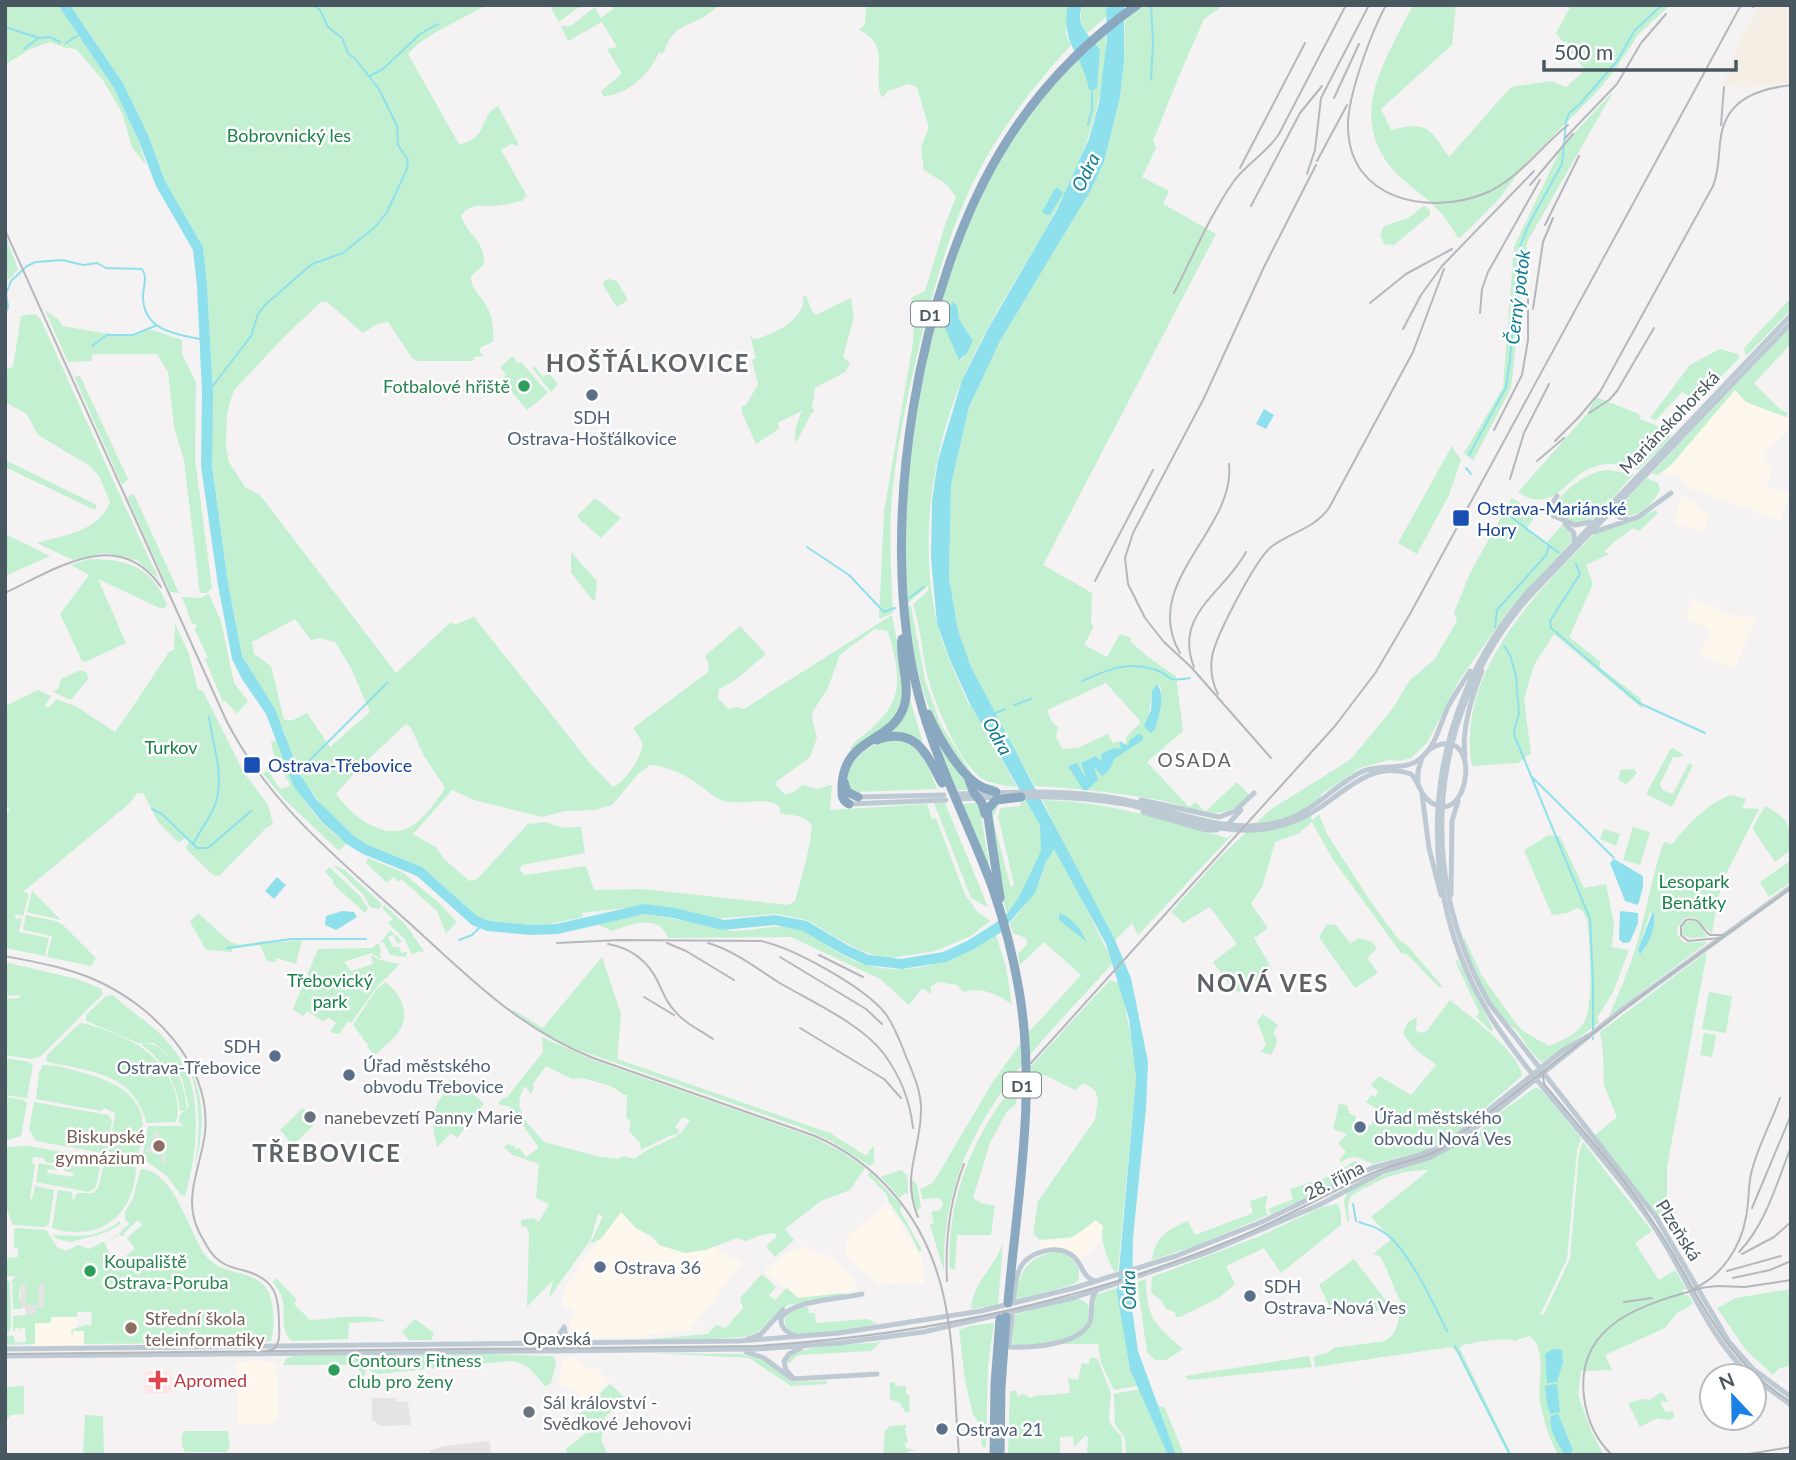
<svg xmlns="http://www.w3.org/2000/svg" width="1796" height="1460" font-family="Lato,sans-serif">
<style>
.commercial{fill:#fdf7ed}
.education{fill:#e5e3e4}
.medical{fill:#fce5e4}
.green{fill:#c2f0d0;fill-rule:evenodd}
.sand{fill:#f4eee4}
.water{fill:#8fe0ed}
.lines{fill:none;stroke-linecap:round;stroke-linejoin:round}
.stream{stroke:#8fe0ed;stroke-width:2}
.secondary{stroke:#becad3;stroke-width:5}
.motorway{stroke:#8aa8c0;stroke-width:9}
.tram{stroke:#b4b8bc;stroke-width:2}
.rail{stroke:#b4b8bc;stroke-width:2}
.leisure-dot{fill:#2e9e5b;stroke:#fff;stroke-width:2.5}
.service-dot{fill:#5c6f8a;stroke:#fff;stroke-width:2.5}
.transit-dot{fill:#1a4fb4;stroke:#fff;stroke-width:2.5}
.worship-dot{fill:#6b7280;stroke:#fff;stroke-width:2.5}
.education-dot{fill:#8d6e63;stroke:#fff;stroke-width:2.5}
.health-dot{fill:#e0444e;stroke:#fff;stroke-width:2.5}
.labels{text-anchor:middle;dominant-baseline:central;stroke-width:5;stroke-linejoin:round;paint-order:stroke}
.shield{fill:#fff;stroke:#808990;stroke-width:2}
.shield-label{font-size:16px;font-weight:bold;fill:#495760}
.park-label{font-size:18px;fill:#188346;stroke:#fff}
.leisure-label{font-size:18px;fill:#27864d;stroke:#fff;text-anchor:start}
.service-label{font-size:18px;fill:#4e5e75;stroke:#fff;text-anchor:start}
.street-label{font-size:18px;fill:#495760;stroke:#fff}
.transit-label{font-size:18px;fill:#164399;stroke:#fff;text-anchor:start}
.worship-label{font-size:18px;fill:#5b616d;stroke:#fff;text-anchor:start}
.education-label{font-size:18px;fill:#785e54;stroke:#fff;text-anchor:end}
.health-label{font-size:18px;fill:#be3a42;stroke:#fff;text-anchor:start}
.water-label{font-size:19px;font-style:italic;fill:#0d7e90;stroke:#fff}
.neighbourhood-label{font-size:19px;letter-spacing:2px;fill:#5e6367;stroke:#fff}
.district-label{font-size:24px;font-weight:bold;letter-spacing:2px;fill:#5e6367;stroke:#fff}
</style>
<rect width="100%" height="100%" fill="#f4f2f2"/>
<path class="commercial" d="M1735,390L1746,402L1791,419L1784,434L1774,445L1763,450L1768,452L1765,461L1774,464L1767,486L1790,494L1780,520L1691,489L1678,475L1669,477L1663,475L1677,455Z
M1681,495L1697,502L1698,508L1710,513L1704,533L1674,522Z
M1693,599L1731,615H1755L1757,617L1734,670L1699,653L1710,630L1685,618Z
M885,1205H888L919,1252L925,1269L924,1283L877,1284L846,1257V1245L850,1234Z
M620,1211L637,1229L659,1245L705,1250L718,1246L716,1250L743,1262L688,1332L646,1334L645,1338H572L569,1334V1322L575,1315L573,1309L564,1307L562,1303L566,1284L572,1281L580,1265Z
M1096,1220L1103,1226L1099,1243L1079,1260L1063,1248L1053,1247L1041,1251L1040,1240L1066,1239Z
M803,1247L827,1256L841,1266L857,1284L858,1288L848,1292L798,1298L777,1280L763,1272L787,1252Z
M51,1317H77V1328L72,1329L71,1337L72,1331H84V1347H35L34,1323Z
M569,1357H576L589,1370L595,1366L608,1380L609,1382L581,1409L578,1407L581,1395L573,1390L558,1385L563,1360Z
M254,1360L276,1363L279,1416L276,1421L270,1424H237L236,1363Z"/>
<path class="education" d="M170,1126L165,1154H167L166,1164L161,1163L146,1152L147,1148L151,1147L154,1131Z
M53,1275L51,1323H26L25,1308H20L21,1284L25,1283V1277Z
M372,1398H396V1401L408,1402L411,1425L382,1426L372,1420Z
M490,1441L491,1455H431L430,1450L444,1446Z"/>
<path class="medical" d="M148,1371L171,1372L172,1393H145L144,1374Z"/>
<path class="green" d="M5,5H58L114,88L138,139L146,165L132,147L122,113L103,80L76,49L66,48L50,42L30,49L5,65Z
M70,5H486C461,21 427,32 408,54L459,144C489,140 478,116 498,106L518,143L519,146L511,144L501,150L527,196L523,198L524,200C514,203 504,205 494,206C480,206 470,203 461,216C469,238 484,238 484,264L471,276C470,289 482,296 487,307C493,318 494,330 493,342L481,347L479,351L484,356L474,357L473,361H418L412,358L388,322L377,324L363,333L327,302H321L285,336L234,390L231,399L227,413L226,447L229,462L245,487L260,495L396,673L451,622L454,625L474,617L589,762L613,787C623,784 644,755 642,744C641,738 636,733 633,728L708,672L709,665L705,656L740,626L766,654L734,681L719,689L718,698L728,709L738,707L744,709L892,615C897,647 914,694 890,721C880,733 864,743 852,752L850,748C858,738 869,732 878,722C907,693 897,667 888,631L875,629L843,652L839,657L828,688L813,711L812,718L817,738L810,757L777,781L776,785L785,795L794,792L802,785L817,789L832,785L830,810L927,804L932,819L936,818L965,895L977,911L990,921L971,936L935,951L884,959L855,948L807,920L776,914L711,919L625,908L582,913L583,917L550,924L531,925L489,921L477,916L422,867L368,845L354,836L330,815L303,781L290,752L284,731L242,656L228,583L211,455L213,392L207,285L203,247L165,181L148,135L123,83ZM295,619L311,640L320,638L335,642L351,668L370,712L330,747L307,713L293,720H284L271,666L254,654L252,642ZM406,724L411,728L424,756L444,786V790C436,802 423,820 410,827C383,842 352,815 336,794L359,768ZM650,765C668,766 686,775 701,786C707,790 712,796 719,799C738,808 762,795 779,806L781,814C791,815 806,815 811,825C815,831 798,892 795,901L788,905L642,889L594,890L586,866L525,875L519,870L522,865L585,853L581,827L563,828L545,822L528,824L477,879L469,881L443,858L437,848L413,834L452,790L474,800L542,817L565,811L595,810L612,805L638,774Z
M549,5H590L576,9L559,22Z
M611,5H735C710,6 718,9 700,19C679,29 673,28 664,52L661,54L659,52C651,73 627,96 603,96L601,91L622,74L607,49L617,47L602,22L568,41L561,26H571L595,7L601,18L613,9Z
M866,5H1068L1066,34L1071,45C1037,82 1004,123 980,169C955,216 940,267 926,319C911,377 898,436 892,496C889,535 891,574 893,613L879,619L884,512L913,342L914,317L911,298L925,291L945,225L956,197L946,184L924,170L921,147L929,128L917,87L909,84L888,91L882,98C871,75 893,45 859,30L865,24Z
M1083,5H1106V17L1086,34L1080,19Z
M1144,5H1224L1204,19L1179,76L1153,141L1156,148L1142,177L1169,191L1163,204L1216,234L1043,565L1092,593L1091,624L1094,626L1084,645L1107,657L1120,634L1131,638L1130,641L1149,658L1176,676L1183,731L1147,762L1189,807L1196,802L1205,812L1237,782L1249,795C1240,803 1234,811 1222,812C1201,815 1180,804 1159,800C1118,793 1077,788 1035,786L996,718L971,667L958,630L949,578L951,485L969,407L1000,341L1091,190L1104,162L1120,97L1124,62L1125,20ZM1106,683L1141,722L1127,736L1125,745L1120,741L1113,743L1108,734L1078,748L1063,749L1056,738L1058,727L1052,722L1047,710ZM1157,684L1161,687L1160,714H1149L1152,691Z
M1413,5H1456L1452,45L1381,109L1391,130C1428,121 1429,128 1449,157L1511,87L1551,81L1566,87L1585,70L1556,33L1570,8L1566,5H1670L1638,35L1614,71L1595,94L1526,163L1498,200L1459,239C1453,230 1447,220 1440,212C1427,197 1410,187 1396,173C1344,117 1386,60 1413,5Z
M1106,33C1107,47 1104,62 1103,75C1095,131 1074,180 1046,229C1017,278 986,326 963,378C931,452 919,544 937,623C944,652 958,680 970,707V704L1017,787C1011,787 992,783 986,781C963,772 934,702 928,678C922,654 921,628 913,604L928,591L929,585L906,605C896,473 930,289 992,172C1021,118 1062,74 1106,33ZM952,302L956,305L959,319L973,341L962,359L958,357L944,325Z
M1613,92L1527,242L1511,388L1473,461L1464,453L1503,388L1514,247L1562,146Z
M1424,206L1430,210V215L1394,245L1384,244L1380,235L1384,226L1408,218Z
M7,240L18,269L10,279L5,278Z
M608,279L617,281L628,300L617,307L604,287L603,282Z
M803,296H806L812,311L816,315L851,298L854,317L843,357L850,363L845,372L815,388L812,408L815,410L811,414L796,443C793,431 798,421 802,411L777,423L780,428L756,444L742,413V406L746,405L758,384L752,360L756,358L750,335L753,339C771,337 808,318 803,296Z
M1791,298V310L1746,356L1744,348Z
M45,310L59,320L62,326C85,330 109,335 133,335C139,335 146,329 153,330L182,340V354L196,383L195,459L212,588L207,593H200L199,586L184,460L174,427L168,372L157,354H93L91,361L68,362L75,377L80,376L128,479L122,485Z
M35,314L40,318C80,405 117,492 159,579L136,560L122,556L104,553L73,560L37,543C65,535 98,532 110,502L99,476L90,466L38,435L27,414L5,402V369L13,367L21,316Z
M1791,326V344L1754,383L1780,409L1788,413L1786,417L1746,402L1735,390L1671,465L1658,475L1651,474Z
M1720,349L1738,354L1739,358L1701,398L1695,400L1682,392L1656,420L1650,418L1690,365Z
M513,356L518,364L521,362L548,393L527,410L501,379L506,374L500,367Z
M534,366L543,377L549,373L558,384L551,392L532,368Z
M1596,397L1639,414L1640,419L1672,432L1670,438L1638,470C1625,465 1613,462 1600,465C1564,473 1557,517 1518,492L1587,414Z
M1452,446L1461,460L1449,495L1417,554L1398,543Z
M5,460L97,505L95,510L5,467Z
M1607,470L1634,474L1597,515L1589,521L1571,523L1556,512V502C1570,487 1586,472 1607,470Z
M1647,478L1658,483L1660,490C1654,503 1634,523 1620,513L1621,505Z
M134,494L179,593L170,592L127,497Z
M595,498L621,518L601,538L578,518V515Z
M1512,498L1537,513L1527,528L1546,543L1562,525L1572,535L1570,543L1510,609L1460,679L1427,743L1411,758L1400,761L1389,760L1360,768L1322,794L1310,811L1312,821L1319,814L1327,834L1373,905L1399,940L1407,945L1443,987H1439L1408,955L1401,953L1332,858L1312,822L1299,833L1275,842L1262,887L1251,904L1268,928L1254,938L1272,969L1238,992L1233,989L1213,962L1237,944L1210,907L1183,923L1171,912L1222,855L1270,810L1350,760L1393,708L1409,681L1434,660L1457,621L1454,613L1470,573Z
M1655,510L1658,513L1639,531L1632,528C1623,538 1612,540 1605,552L1609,554L1586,565L1593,584L1569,637L1601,662L1599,667L1640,698L1643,709L1554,634L1534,665L1524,699L1531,753L1518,763L1472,766C1456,674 1533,596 1593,535C1613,525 1634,522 1655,510Z
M5,534L50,556L5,576Z
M571,552L597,581L595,600H592L571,572Z
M89,559C128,559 153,567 167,606L162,609L98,579L126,643L85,662L82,661L60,614L89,575L71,565Z
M209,594L221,621L234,683L248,701L237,714L225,700L223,702L205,659L208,658L194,628L197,627L195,623L192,624L182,597L200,598Z
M911,606L925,680L940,723L974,777L985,784L994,785L997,787C981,789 972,775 963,764C920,710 918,674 907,608Z
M175,624L189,654L198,689L203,691L244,773L268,805L273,824L265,829L219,876L213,875L185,848L189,843L185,838L179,843L158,822L143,793H137L130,803L23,892L29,894L23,916L16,914L15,916L16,919L22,918L19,932L49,938L45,956L5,948V816L10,809L5,805V706L38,690L51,696L45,706L49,708L56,699L77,707L115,732C134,706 151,679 169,652L174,650Z
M80,670L87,673L88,679L71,700L53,692L58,689L61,679Z
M908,692L924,747L885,734Z
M929,725L969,784L970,790H955Z
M892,739C921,742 928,765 937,789L858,792L850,789C839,762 870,744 892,739Z
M278,741C293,785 307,816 347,843L339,851L286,801L263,774L268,770L280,789L289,787L290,784C282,770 273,758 271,742Z
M1673,748L1683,754L1681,757H1673L1660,784L1662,790L1673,794L1689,763L1693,765L1672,807L1646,794L1670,750Z
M1630,769H1634L1637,773L1626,785L1618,779L1621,770Z
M1731,795L1746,799L1742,808L1759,809L1725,876L1717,901L1712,934L1694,917L1684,918L1678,927L1677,934L1684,943L1708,942L1609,1016C1621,989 1632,962 1640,933C1648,903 1653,872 1664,842L1672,844C1689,824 1706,804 1731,795ZM1650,912L1655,917L1652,930L1644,951L1638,952Z
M1024,799C1029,807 1035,815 1039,823C1052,853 1024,891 1007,914L1002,895L991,809L1000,803L993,816L994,823L1011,888L1014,884L998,816L1001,808L1021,806L1020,800Z
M1043,800C1106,801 1166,820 1227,838L1233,834L1138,935L1132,923L1115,940L1059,836Z
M934,803H945L988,907L971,898Z
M976,803L979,805L991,874L961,804Z
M1765,806C1788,818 1791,825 1791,850L1775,862L1754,831L1753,827Z
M1633,827L1650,832L1640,865L1623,860Z
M1604,829L1620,834L1616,846L1600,839Z
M1549,835L1560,837L1584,888L1606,884L1614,924L1612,947L1629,950L1613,992L1597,1018L1599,1023L1542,1063L1530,1050L1518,1032L1498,1015L1485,992L1463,943L1464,937L1482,976L1517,1025L1526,1033L1549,1046C1562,1041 1580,1033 1585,1020C1594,999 1590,943 1587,919L1583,911L1577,908L1567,913L1552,915L1524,850Z
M1053,848L1075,885L1113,963C1028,1056 941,1135 944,1271L930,1225L934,1223L931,1212L940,1210L943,1205L940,1198L923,1199L920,1189L933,1183L994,1080L1029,1032L1081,975L1044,942L1020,965L1018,954L1027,944L1026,938L1013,933L1010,923C1021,910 1033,897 1040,880C1044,869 1047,859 1053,848Z
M368,858L402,872L438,902L457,922L446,933L437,911L401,879L399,882L393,877L387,883L366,863Z
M1791,860V882L1769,897L1760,882Z
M333,865L346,871L382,904L379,909L370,907L364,895Z
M329,867L361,897L368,909L365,913L334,885L333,880L325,872Z
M32,891L61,920L27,912Z
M384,905L405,924L424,951L411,954L405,939L388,923L393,919L382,908Z
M198,913L229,941L238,945L274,940L270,943L302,940L296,964L276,958L275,962L267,961L260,945L232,949V952L206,950L190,922Z
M644,914C663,917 683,920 702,924C712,926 723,930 734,931C754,931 772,924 793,928C813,932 827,946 844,956C898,983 949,965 996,935L1006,967L1012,1005C999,994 981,987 964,992L957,985L938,982L931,986V994L922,988L909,1005L880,979L791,937L668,938C660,913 630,924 612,931L597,924Z
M26,915L56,921L63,925L96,958L91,966L47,957L52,936L23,930Z
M1692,920L1701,926L1707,937L1690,938L1682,934L1683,924Z
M1327,924L1336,925L1350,943L1359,938L1372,942L1377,948L1367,958L1378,973L1355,988L1319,937Z
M390,930L402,941L398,944L393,935L388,937L393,947H399L401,953L407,952L406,957L390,955L384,943L381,942Z
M376,944L380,945L381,959L371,953L344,962L351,971L373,964L371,955L380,960L400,964L376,988L351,1023L348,1021L339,1034L330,1032L336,1023L329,1018L323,1021L307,1011L303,1016L293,1009L318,949L373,948Z
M1707,952L1667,1167V1220H1661L1595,1135L1617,1117L1604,1085L1603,1051L1600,1032Z
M602,957L621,1014L617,1059L830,1133L866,1156L874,1145V1162L870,1166L833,1142L800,1127L573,1048L544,1033L513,1012V1010L543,1028Z
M1458,960L1493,1029L1491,1031L1475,1016L1479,1015V1012L1455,961Z
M5,962L77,979L101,989L103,994L41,1056L32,1059L5,1055V999L19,998L20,995L5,996Z
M1110,980L1120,984L1134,1050L1136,1077L1118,1270L1115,1272C1107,1260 1100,1241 1103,1226L1096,1220L1073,1237L1040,1240L1033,1234L1038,1201L1095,1120L1098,1099L1095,1090L1084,1083L1075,1090L1045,1075L1035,1077L1032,1082L1031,1066Z
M385,982C398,990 409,1010 402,1026C397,1037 383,1047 375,1055L367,1047L368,1045L353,1025L376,990Z
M1709,992L1732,996L1726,1033L1702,1029Z
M112,995C119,999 123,1004 129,1009C148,1023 167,1037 180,1058C204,1098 197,1154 185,1196L181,1195L167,1176L142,1158L148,1126H184L179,1122L180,1115L189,1107L182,1078L167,1054L154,1043H138L86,1021V1015L106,996ZM155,1131L159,1132L156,1149L165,1151V1164L161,1163L162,1154L146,1152L147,1148H151Z
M1450,1000C1469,1016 1520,1052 1522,1076L1453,1136L1423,1151L1373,1164C1358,1158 1354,1153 1340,1163V1159L1346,1152L1338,1143L1347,1134L1333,1129L1339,1104L1347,1105L1349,1113L1356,1116L1353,1130L1359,1136L1367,1126L1371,1125L1377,1109L1366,1102L1371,1095L1375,1097L1378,1091L1371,1085L1379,1076L1411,1095L1436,1065L1415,1049L1403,1034L1408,1022L1417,1017L1416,1030L1420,1033L1427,1031Z
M1263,1014L1278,1025L1273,1033L1276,1036L1277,1042L1271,1055L1261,1052L1266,1044L1257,1021Z
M80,1023L87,1024C102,1029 118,1034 132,1042C159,1055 185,1092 176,1122L147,1123C134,1083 113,1076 73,1067C64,1065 54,1064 46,1061L47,1055Z
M1704,1033L1716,1035L1712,1057L1700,1055Z
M542,1037L593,1060L815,1138L842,1152L865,1168L850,1190L821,1201L785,1229L794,1240L775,1257L766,1246L777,1237L775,1233L761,1235L746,1241L737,1238L705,1250L685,1253L659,1245L653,1237L636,1228L621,1212L601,1239L590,1244L603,1216L598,1214L591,1239L549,1298L553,1280L527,1307L529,1233L527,1227L521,1226V1220L533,1218L539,1222L549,1204L536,1198L539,1164L513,1155L504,1148L507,1144L514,1146L516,1150L519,1148L526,1157L539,1148L510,1107L498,1104L501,1099L507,1097L543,1052ZM546,1066L572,1079L582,1078L611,1086L624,1095H627L626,1118L631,1121L629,1131L640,1143L641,1150L669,1136L678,1134L679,1130L675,1127L682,1117L690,1120C686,1126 681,1134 675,1137C662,1144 646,1148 635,1159L624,1156L617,1159L600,1157L544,1142L527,1123L519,1107L520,1096L525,1086L531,1094L534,1088L533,1084Z
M143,1043C172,1043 184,1084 187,1107L184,1111H180C178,1084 163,1061 142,1045Z
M5,1058L29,1062L33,1065L27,1098L5,1095Z
M185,1059C207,1096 204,1131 194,1171C199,1143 201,1113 194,1084C192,1076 187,1067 185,1059Z
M43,1065C58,1065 73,1070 87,1074C118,1083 149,1099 142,1137C141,1144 140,1151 137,1158L109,1153L115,1113L104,1108L101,1111L36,1099L39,1073Z
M452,1078L456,1079L484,1104L457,1138L451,1133L437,1147C431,1122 431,1108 448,1088L445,1084Z
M1017,1082L1016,1104L1007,1111L990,1143L973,1198L981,1203L995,1206L991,1235H957L955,1269H950C946,1201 973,1133 1017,1082Z
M1536,1087L1542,1091L1581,1138L1577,1150L1567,1259L1540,1315L1544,1314L1570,1259L1579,1153L1583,1142L1652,1231L1635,1243L1659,1280L1675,1270L1686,1289L1682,1290L1685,1296L1688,1294L1693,1304L1677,1313L1665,1328L1605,1355L1612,1370L1581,1371L1578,1395L1591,1431L1604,1455H1558C1549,1438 1544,1421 1540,1403C1537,1384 1548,1347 1529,1336L1515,1341C1506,1337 1471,1342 1461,1346L1460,1349L1512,1455H1509L1456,1351L1451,1347L1315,1367L1314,1357C1321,1353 1328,1355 1333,1348L1385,1341C1399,1334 1399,1316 1401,1302C1392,1287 1389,1271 1380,1256L1373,1254L1392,1239L1371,1217L1429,1170C1399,1169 1376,1181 1351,1196L1348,1204L1349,1222L1347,1221L1344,1200L1348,1192L1377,1177L1416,1164L1467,1138L1469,1140L1501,1112Z
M5,1097L24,1100L27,1104L21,1136L5,1141Z
M34,1102L108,1115L112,1120L107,1151L103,1153L36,1141L29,1129Z
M303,1108L307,1111L304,1120L316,1123L293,1145L280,1130Z
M28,1146L98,1158L101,1162L96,1187L89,1192L36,1182L39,1163L57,1166L58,1170L48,1169L47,1173L73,1177L74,1173L64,1171V1169L62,1168L63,1165L45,1162L44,1158L33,1157L32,1163L35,1164L30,1199H32L35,1186L54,1190L49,1224L45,1227L13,1225L5,1204V1147Z
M105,1160L132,1165L136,1168C134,1216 99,1243 52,1228L58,1190L72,1192L73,1202L77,1193H93L98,1188Z
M1355,1161L1361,1167L1359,1172L1271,1214L1268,1209L1293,1199L1290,1189L1328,1177Z
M141,1169C175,1171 189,1233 206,1256C221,1276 252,1269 266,1288C275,1300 275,1328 271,1341L261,1343L84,1344V1331H73L72,1337L71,1330L85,1325L91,1326L92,1312H77V1317H51V1323H35V1344L5,1345V1335L14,1336L15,1343L26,1342L25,1328H21V1332L19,1328H15V1332L13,1330V1316L36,1314V1308L44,1307V1284H39V1305H26V1284H21L19,1295L22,1309H13L12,1280L16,1277H25L5,1276V1258L18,1257V1248L14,1247V1230L16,1228L46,1230L57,1247L66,1251L78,1245L89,1249L117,1235L118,1237L116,1236L104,1242L115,1264L135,1249L127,1238L142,1225L138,1220L124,1233L125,1235L121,1236L119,1233L129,1224L125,1219V1212L133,1198Z
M901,1170L907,1175L908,1194L905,1193L900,1198L881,1177Z
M870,1172L902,1206L900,1210L922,1250L919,1252L909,1231L888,1200L887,1195L868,1175Z
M911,1178L917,1185L921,1207L917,1211L912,1195Z
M1268,1195L1265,1207L1268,1215L1195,1246L1152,1260C1155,1238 1167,1229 1188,1221L1195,1235L1253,1213L1250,1201Z
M1338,1204L1341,1213V1225L1281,1273L1264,1248L1226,1266L1235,1284L1219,1298L1180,1317H1176L1175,1312L1166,1309L1160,1299L1151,1293L1152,1277L1260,1236L1322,1207Z
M120,1221V1224C104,1236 87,1237 71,1242L57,1239L53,1235C78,1236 97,1239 120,1221Z
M1003,1243L998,1305L971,1309C973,1282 995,1267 1003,1243Z
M1054,1252C1069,1253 1083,1264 1078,1281L1074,1284L1015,1301C1019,1274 1025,1258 1054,1252Z
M1354,1259L1390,1306L1389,1309L1350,1316L1349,1313L1334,1315L1319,1285Z
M762,1274L776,1287L769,1295L775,1300L787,1288L798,1298L844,1293V1295L788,1305L758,1332L744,1337L656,1341L652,1339L708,1334L716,1325L726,1328L743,1308L740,1298Z
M5,1278L10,1282L11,1327L9,1332L5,1333Z
M276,1278L297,1300L294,1304L310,1320C333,1319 367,1312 385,1321L349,1323L348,1339L292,1341C280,1331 285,1317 283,1303C282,1295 277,1288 273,1282Z
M1146,1279C1146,1318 1155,1325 1183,1349L1166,1360H1155L1147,1352L1137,1282Z
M1117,1288L1130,1370L1137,1386L1114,1390L1101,1363L1098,1344H1056C1074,1340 1092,1334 1094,1312C1095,1305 1093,1302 1096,1295Z
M1791,1289V1366L1779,1368L1773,1375L1746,1350L1717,1308L1736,1298Z
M1076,1299C1099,1301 1089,1328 1075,1336C1057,1344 1032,1345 1013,1345V1315Z
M808,1307L809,1313H815L816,1323L868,1319L878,1324C854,1328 821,1337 796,1334C784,1332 781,1316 792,1310C796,1307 803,1308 808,1307Z
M415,1319L434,1333L431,1340H409L402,1332Z
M994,1323L988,1365L986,1447H982L979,1423L973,1415L965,1380L959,1330L969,1326Z
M881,1342L871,1351L800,1355L795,1357L790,1363L786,1362C796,1342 861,1345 881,1342Z
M652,1353L742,1354L763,1360L791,1382L827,1381V1384L791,1386L749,1358Z
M482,1354L553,1356L556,1362L551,1383L545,1386C533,1373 530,1364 511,1361L378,1374L370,1371L366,1364L367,1359L373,1355Z
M354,1355L366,1371L364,1376H360L361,1373L356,1365H283L286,1359L293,1356Z
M1309,1356L1312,1367L1189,1380L1185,1376Z
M1090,1358H1097L1111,1393L1109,1419L1111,1425L1121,1436L1123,1455H1087L1088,1438L1086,1435L1074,1447L1073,1436L1060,1437V1455H1008L1010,1391H1017V1397L1023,1394L1030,1398L1035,1396L1070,1393L1068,1378L1078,1380L1082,1363L1089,1364Z
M890,1382H895V1386H906V1394L909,1395L910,1412H905L900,1403L890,1399Z
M610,1384L625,1398L604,1418L610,1425C597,1438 601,1439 608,1455H567L566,1449L590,1430L577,1416Z
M24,1386V1414L11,1415L5,1421V1387Z
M1140,1389L1168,1455H1126L1125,1438L1115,1424L1114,1394Z
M1661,1392L1664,1394L1668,1402L1661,1401V1405L1666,1412L1673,1411L1674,1417L1669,1420L1657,1418L1640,1427L1628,1403L1643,1399L1650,1400Z
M1157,1405L1165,1408L1184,1455H1176Z
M85,1415L102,1416L103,1418L104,1455H83Z
M907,1425L905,1429L908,1442L905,1443L906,1448L916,1451H908L905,1455H883L885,1431L890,1426Z
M185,1431H228L230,1447L226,1452H185C181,1447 180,1434 185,1431Z"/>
<path class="sand" d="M1760,5H1791V83L1746,87L1723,86L1738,44Z"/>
<path class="water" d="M58,5H70L123,83L148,135L165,181L203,247L207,285L213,392L212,465L228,583L242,656L275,709L299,773L316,799L354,836L368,845L422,867L477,916L489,921L531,925L556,924L644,904L675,908L724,920L775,915L807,921L849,946L869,955L901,959L943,952L967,941L994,924L1007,914L1019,897L1041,851L1040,825L970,704L949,658L937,623L931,559L932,501L938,460L962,380L989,327L1057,210L1089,139L1099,103L1103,70L1107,39L1106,5H1124V62L1120,97L1104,162L1091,190L1000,341L969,407L951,485L949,578L958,630L971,667L1115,940L1131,978L1148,1062L1146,1109L1133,1238L1132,1308L1138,1351L1176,1455H1168L1130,1370L1117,1293L1136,1077L1129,1019L1106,944L1054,849L1046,862L1035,893L1000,933L972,950L946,962L902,969L866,965L844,955L803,931L775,925L723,930L673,918L644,914L558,934L531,935L487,931L472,925L417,876L363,854L348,845L322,822L294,787L266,714L242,679L232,659L218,585L201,466L202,392L197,286L193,250L156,186L138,139L114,88Z
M1068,5H1083C1073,25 1090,35 1100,50L1097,88L1092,91L1089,89C1083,55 1060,44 1068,5Z
M1058,188L1063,193L1062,195L1050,215H1047L1042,212L1055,189Z
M952,302L957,305L959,319L973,341L967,353L959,360L944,326Z
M1264,409L1274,415L1266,429L1256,424Z
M1157,684C1166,695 1159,719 1154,731L1150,733L1144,726L1151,710L1152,691Z
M1138,734L1143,736V740L1114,759C1112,767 1109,772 1102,776L1094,767L1098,780L1087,790H1083L1068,766L1077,763L1087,780L1081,763L1096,756L1102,762L1101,754L1114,748L1121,749L1120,741L1128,746L1129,741Z
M1614,859L1643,876V887L1638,905L1625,901L1610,863Z
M277,877L286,885L274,899L265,891Z
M342,911L354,912L357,917L336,930L325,925L326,916Z
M1620,911L1638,913V923L1630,942L1623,943L1619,939Z
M1653,911C1658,923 1649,945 1640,954L1638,950Z
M1059,914C1071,915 1082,931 1087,942L1059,920Z
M1553,1349L1562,1350L1563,1362L1557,1382L1547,1383L1545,1354Z
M1557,1384L1560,1412L1550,1414L1547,1404L1545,1386Z
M1558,1414L1573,1450L1569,1455L1564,1454C1558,1443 1548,1429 1551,1416Z"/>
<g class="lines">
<path class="stream" d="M5,27L39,38L50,37L60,42
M66,43L77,36
M24,49L37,39
M370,76L383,69L420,34L438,24
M1151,80L1153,41L1151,5
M1088,125L1092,109V93
M5,314L8,307L6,294L11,281L27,266L36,262L62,260L83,265L97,263L106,268L142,269C148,278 143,286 143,296C143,330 174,334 200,339
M92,346L107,335H133L155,326
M212,387L251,336L258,314L265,305L312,264L343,253L376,226L387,212L407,169L408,160L398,145L397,126L379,89L356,60L348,53L342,38L328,27L320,10L314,5
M1469,455L1506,387L1510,360L1519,249L1529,224L1562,164L1566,122L1569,113L1580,104L1617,61L1635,30L1662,5
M1466,468L1471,474
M1506,510L1511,517L1559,553
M807,547L849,575L884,612L895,608
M1576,564L1580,574L1550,621L1551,628L1639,703L1705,733
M909,598L924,587
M1495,627L1497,610L1546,555L1549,546
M1504,646L1510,655L1516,676L1519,714L1514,730L1515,737L1590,919L1593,984V1030
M1082,681C1107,670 1126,661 1153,669C1173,674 1162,683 1190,678
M1014,705L1031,699
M993,714L1005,709
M299,771L387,683
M1531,776L1614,858
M152,809L162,814L197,848H208L251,811
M193,844C200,831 209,819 215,805C225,777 213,745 209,717
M459,940L472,935L479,928
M227,948L291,939H366
M1593,1039V1038
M1353,1204L1356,1221
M1359,1222C1366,1225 1374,1226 1380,1230C1406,1243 1434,1305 1447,1331
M1455,1346L1510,1455"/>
<path class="secondary" d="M1791,323L1529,597C1429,712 1414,870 1489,1003L1656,1217L1729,1342L1753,1369L1791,1397
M1617,505L1619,517L1627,519
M1547,513L1575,525L1591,522
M1556,516L1552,504L1557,496
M1565,524L1574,533V541
M1594,532L1638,517L1671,493
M1465,756C1461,729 1472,696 1482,671
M1418,782V771L1422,758
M956,794C1011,792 1065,789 1120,799C1170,808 1223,835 1275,823C1312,815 1330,788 1361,772C1381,763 1406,772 1421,758C1437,744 1439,726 1448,707C1454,695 1463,683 1470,671
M1422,794L1429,848L1441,895
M858,797L944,795
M1018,797C1054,796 1089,798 1125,804C1173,813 1222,838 1271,828C1287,825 1302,819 1316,810C1346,791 1372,760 1411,774C1419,782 1420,794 1429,801C1471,833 1484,718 1430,749
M958,799L998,797
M1141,800L1219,817L1235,811L1254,793
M849,804L946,800
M1143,812L1206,830H1217
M1230,822L1241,810
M1451,895L1452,821L1458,801
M1013,1301C1015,1291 1015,1278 1020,1268C1029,1251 1059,1243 1074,1257C1083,1265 1082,1277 1095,1281
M1012,1316L1009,1347C1031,1348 1080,1345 1090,1322C1094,1310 1088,1301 1097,1290
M564,1327L566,1337L576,1342
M796,1336C787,1333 780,1328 781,1318C792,1300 841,1299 862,1294
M748,1339L761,1334L783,1310
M550,1343L556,1340L564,1327
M5,1349L739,1341L839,1333L981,1311L1074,1288L1176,1256L1264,1221L1372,1168L1419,1155L1441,1146L1460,1133L1562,1051L1588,1036
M746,1352L764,1358L792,1379L877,1374
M354,1353L364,1365
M5,1356L757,1349L839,1343L923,1332L1073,1298L1206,1253L1319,1205L1382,1172L1431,1157L1458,1142L1620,1011L1791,887
M1751,1376C1718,1346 1699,1306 1678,1267C1666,1244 1651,1221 1635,1200C1590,1140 1536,1085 1494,1022C1407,887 1422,715 1526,594L1791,315
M793,1378L786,1370L784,1361L789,1354L801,1348
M1754,1378L1791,1405"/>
<path class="motorway" d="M928,714C938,736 959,774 980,786C985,789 991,790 996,792
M876,740C916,726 926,753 942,783
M969,780L974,793L982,803L985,814
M844,782L847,792L858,797
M849,804C841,800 842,794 842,786C844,737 889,744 903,709C912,686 899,662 902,639
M1000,898L987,810L996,800L1021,797
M1008,1303C1017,1198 1037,1095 1019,990C1013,956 1004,921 993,889C969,823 935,762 918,693C876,531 917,282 1007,141C1041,87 1085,42 1137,5
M994,1455L995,1384L1000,1319
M1000,1455L1001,1388L1006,1317"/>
<path class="tram" d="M1720,938L1688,941L1681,935V926L1686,920C1700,916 1701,929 1710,935H1723
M5,956C35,962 65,967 93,979C152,1004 212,1065 205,1133C201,1167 182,1198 199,1232C205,1242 210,1255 221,1262C228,1267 237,1269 246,1271C275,1280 279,1295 279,1324C279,1333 281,1341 274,1349L266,1351
M1547,1068L1543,1075L1544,1084C1581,1129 1621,1173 1653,1222C1700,1291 1716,1355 1791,1402
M5,1354L755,1346C921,1336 1085,1301 1239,1237C1284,1218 1325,1195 1368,1175C1393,1163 1419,1161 1443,1148L1656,985L1791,888"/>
<path class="rail" d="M1386,5C1371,33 1347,97 1348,127C1349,201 1430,216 1486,193C1520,178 1540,147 1568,125
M1753,7L1754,5
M1334,98L1359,44
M1721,125L1724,87
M1565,138L1617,84L1641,43L1666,14
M1317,161L1347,105
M1240,168L1305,43
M1307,174L1315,150L1321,98L1369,5
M1530,185L1573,134
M1251,206L1300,113L1322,86
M1545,225L1579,156
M5,230L226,720C269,804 337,858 406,920C467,975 516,1027 593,1058L815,1136C845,1149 871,1168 892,1192C959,1268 951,1361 959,1455
M1174,293C1193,256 1210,215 1234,181C1247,163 1267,153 1279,134L1346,5
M1370,303L1406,274L1452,249
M1533,309L1543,242L1553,218
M1480,313L1482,289L1488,272L1540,180
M1403,329L1421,295L1442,266L1534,171
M1589,413L1609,400L1617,391L1654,328
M1494,430L1522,375L1528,340V297
M1555,441L1578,418L1600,392L1713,186C1720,169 1718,154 1721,136C1727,99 1758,89 1791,85
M1537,461L1564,438
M1510,479L1524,433L1549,384
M1095,581L1153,470
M5,593C56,569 118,525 161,587
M1180,653C1139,583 1236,530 1229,464
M1194,667C1173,614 1225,592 1246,552
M1218,694C1212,682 1210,670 1212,657C1215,637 1256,559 1271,547C1291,532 1314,529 1329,508L1413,352L1444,269
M1271,758L1191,667L1164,642L1145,618L1128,584L1125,558L1133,533L1204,398L1264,267L1316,165
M557,943L620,940L761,941C794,948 864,987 885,1013C897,1029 902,1048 910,1066C916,1081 922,1096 921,1112C920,1152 901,1176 918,1217
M667,943L686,951L734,980
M708,943C733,950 756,968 778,982C810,1001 862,1024 884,1054C901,1077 910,1100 913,1128
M608,944C630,948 648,961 658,982C663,992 666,1002 674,1010C684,1023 700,1030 713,1039
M819,955L863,977
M780,957L866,1009L882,1024
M644,997L674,1015
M800,1028L884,1079L901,1098
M1031,1063L1335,726L1376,672L1410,614L1741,5
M1752,1208L1791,1115
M1739,1252C1766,1224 1777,1182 1791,1147
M1742,1254L1774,1237L1791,1222
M1727,1271L1781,1256
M1733,1278L1770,1270L1791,1261
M947,1281C945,1240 949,1202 964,1164
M1700,1288L1717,1286L1745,1287L1791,1280
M1693,1289C1721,1277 1741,1247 1746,1217C1749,1203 1748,1188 1751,1174C1757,1148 1771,1123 1780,1098
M1624,1302L1652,1298
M1612,1455C1595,1439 1587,1420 1584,1397C1575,1323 1644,1304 1702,1288
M1743,1455L1791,1447"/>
</g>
<g class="leisure-dot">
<circle cx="524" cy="386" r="7"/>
<circle cx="90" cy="1271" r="7"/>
<circle cx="334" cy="1370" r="7"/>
</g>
<g class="service-dot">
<circle cx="592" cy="395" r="7"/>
<circle cx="275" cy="1056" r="7"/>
<circle cx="349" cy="1075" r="7"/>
<circle cx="1360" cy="1127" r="7"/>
<circle cx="600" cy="1267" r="7"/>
<circle cx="1250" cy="1296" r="7"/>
<circle cx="942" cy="1429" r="7"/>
</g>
<g class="transit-dot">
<rect x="1452" y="509" width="18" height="18" rx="3.5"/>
<rect x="243" y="756" width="18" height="18" rx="3.5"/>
</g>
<g class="worship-dot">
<circle cx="310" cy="1117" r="7"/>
<circle cx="529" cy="1412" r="7"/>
</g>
<g class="education-dot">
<circle cx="159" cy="1146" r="7"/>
<circle cx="131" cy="1328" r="7"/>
</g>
<path class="health-dot" d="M154.5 1369.5h7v7h7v7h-7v7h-7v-7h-7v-7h7z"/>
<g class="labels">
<g class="shield">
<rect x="911" y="301.5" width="38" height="25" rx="5"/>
<rect x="1003" y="1072.5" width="38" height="25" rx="5"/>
</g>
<g class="shield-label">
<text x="930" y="314">D1</text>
<text x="1022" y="1085">D1</text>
</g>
<g class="park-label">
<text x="289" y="135">Bobrovnický les</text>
<text x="171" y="747">Turkov</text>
<text x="1694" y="881">Lesopark<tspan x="1694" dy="21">Benátky</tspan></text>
<text x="330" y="980">Třebovický<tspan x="330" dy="21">park</tspan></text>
</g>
<g class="leisure-label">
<text x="510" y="386" text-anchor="end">Fotbalové hřiště</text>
<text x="104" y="1261">Koupaliště<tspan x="104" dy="21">Ostrava-Poruba</tspan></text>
<text x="348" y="1360">Contours Fitness<tspan x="348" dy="21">club pro ženy</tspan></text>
</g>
<g class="service-label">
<text x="592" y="417" text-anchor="middle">SDH<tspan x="592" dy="21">Ostrava-Hošťálkovice</tspan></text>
<text x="261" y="1046" text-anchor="end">SDH<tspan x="261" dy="21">Ostrava-Třebovice</tspan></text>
<text x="363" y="1065">Úřad městského<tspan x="363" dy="21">obvodu Třebovice</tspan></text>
<text x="1374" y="1117">Úřad městského<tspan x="1374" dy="21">obvodu Nová Ves</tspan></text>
<text x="614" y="1267">Ostrava 36</text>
<text x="1264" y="1286">SDH<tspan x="1264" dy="21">Ostrava-Nová Ves</tspan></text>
<text x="956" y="1429">Ostrava 21</text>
</g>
<g class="street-label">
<text transform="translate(1669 422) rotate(-46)">Mariánskohorská</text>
<text transform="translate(1334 1180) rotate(-27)">28. října</text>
<text transform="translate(1679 1230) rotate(58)">Plzeňská</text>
<text x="557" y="1338">Opavská</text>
</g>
<g class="transit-label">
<text x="1477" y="508">Ostrava-Mariánské<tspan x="1477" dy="21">Hory</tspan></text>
<text x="268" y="765">Ostrava-Třebovice</text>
</g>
<g class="worship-label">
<text x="324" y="1117">nanebevzetí Panny Marie</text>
<text x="543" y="1402">Sál království -<tspan x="543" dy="21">Svědkové Jehovovi</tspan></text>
</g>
<g class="education-label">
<text x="145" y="1136">Biskupské<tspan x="145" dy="21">gymnázium</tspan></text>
<text x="145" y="1318" text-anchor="start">Střední škola<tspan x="145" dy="21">teleinformatiky</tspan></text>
</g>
<g class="health-label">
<text x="174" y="1380">Apromed</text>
</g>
<g class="water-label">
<text transform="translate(1085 172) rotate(-63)">Odra</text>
<text transform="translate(1517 297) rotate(-83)">Černý potok</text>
<text transform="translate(998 736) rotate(61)">Odra</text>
<text transform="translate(1128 1290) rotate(-92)">Odra</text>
</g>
<g class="neighbourhood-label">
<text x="1195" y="759">OSADA</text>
</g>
<g class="district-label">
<text x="648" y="362">HOŠŤÁLKOVICE</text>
<text x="1263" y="982">NOVÁ VES</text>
<text x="327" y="1152">TŘEBOVICE</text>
</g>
</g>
<rect width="1796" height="1460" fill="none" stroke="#495760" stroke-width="14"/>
<g transform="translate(1733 1397) rotate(338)"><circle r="33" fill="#ffffff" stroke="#b6bcbf" stroke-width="2"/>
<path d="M0-5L12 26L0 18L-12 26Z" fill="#1a81e6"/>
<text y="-10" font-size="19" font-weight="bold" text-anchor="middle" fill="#495760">N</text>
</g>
<path d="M1544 60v10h192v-10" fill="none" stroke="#495760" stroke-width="3.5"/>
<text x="1554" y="60" font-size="21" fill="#495760" stroke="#ffffff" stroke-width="5" paint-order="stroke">500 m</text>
</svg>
